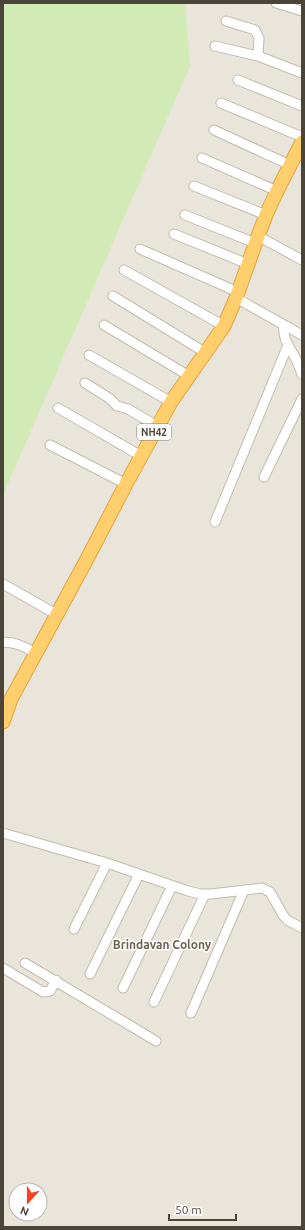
<svg xmlns="http://www.w3.org/2000/svg" width="305" height="1230" font-family="Ubuntu,sans-serif">
<style>
.residential{fill:#eae5da;fill-rule:evenodd}
.green{fill:#d2eab5}
.lines{fill:none;stroke-linecap:round;stroke-linejoin:round}
.minor-casing{stroke:#c2bbae;stroke-width:11}
.highway-casing{stroke:#e0a43c;stroke-width:15}
.minor{stroke:#fff;stroke-width:9}
.highway{stroke:#ffcf6e;stroke-width:13}
.labels{text-anchor:middle;dominant-baseline:central;stroke-width:3;stroke-linejoin:round;paint-order:stroke}
.shield{fill:#fff;stroke:#817c74;stroke-width:1}
.shield-label{font-size:10px;font-weight:bold;fill:#4b4439}
.neighbourhood-label{font-size:12px;font-weight:bold;fill:#6e6250;stroke:#fff}
</style>
<rect width="100%" height="100%" fill="#f6f3ec"/>
<path class="residential" d="M3,3H302V1227H3ZM16,1190H40V1214H16Z"/>
<path class="green" d="M3,3H185L190,66L3,495Z"/>
<g class="lines">
<g class="minor-casing">
<path id="minor" d="M276,3L302,11
M226,21L255,30L259,38L258,56
M215,46L258,56L302,73
M238,80L302,106
M221,103L302,137
M214,130L290,165
M202,158L277,191
M194,186L266,215
M185,215L255,243
M174,234L248,264
M258,236L302,260
M140,249L238,292
M124,270L224,326
M113,296L206,353
M236,298L302,335
M104,325L189,376
M284,325C282,339 290,348 296,359C298,364 300,369 302,374
M89,355L171,402
M85,383L109,398L117,406L128,409L157,426
M58,408L141,456
M50,445L126,484
M264,477L302,399
M215,522L288,345
M3,584L56,614
M3,642C16,642 25,646 35,653
M3,833L107,863L188,891L201,894H211L262,888L270,892L283,915L287,920L302,928
M74,929L107,863
M25,963L156,1041
M3,968L43,992L50,991L56,980
M90,974L139,874
M123,988L172,886
M154,1002L205,894
M191,1013L244,890"/>
</g>
<g class="highway-casing">
<path id="highway" d="M3,722L11,699L87,559L126,484L171,402L224,326L236,298L258,236L266,215L277,191L302,142"/>
</g>
<use href="#minor" class="minor"/>
<use href="#highway" class="highway"/>
</g>
<g class="labels">
<rect class="shield" x="137" y="424" width="34" height="16" rx="3"/>
<g class="shield-label">
<text x="154" y="432">NH42</text>
</g>
<g class="neighbourhood-label">
<text x="162" y="944">Brindavan Colony</text>
</g>
</g>
<rect width="305" height="1230" fill="none" stroke="#4b4439" stroke-width="8"/>
<g transform="translate(28 1202) rotate(201)"><circle r="19" fill="#ffffff" stroke="#b7b4b0"/>
<path d="M0-3L7 15L0 10L-7 15Z" fill="#fc3f1d"/>
<text y="-6" font-size="11" font-weight="bold" text-anchor="middle" fill="#4b4439">N</text>
</g>
<path d="M169 1214v6h67v-6" fill="none" stroke="#4b4439" stroke-width="2"/>
<text x="175" y="1214" font-size="12" fill="#4b4439" stroke="#ffffff" stroke-width="3" paint-order="stroke">50 m</text>
</svg>
